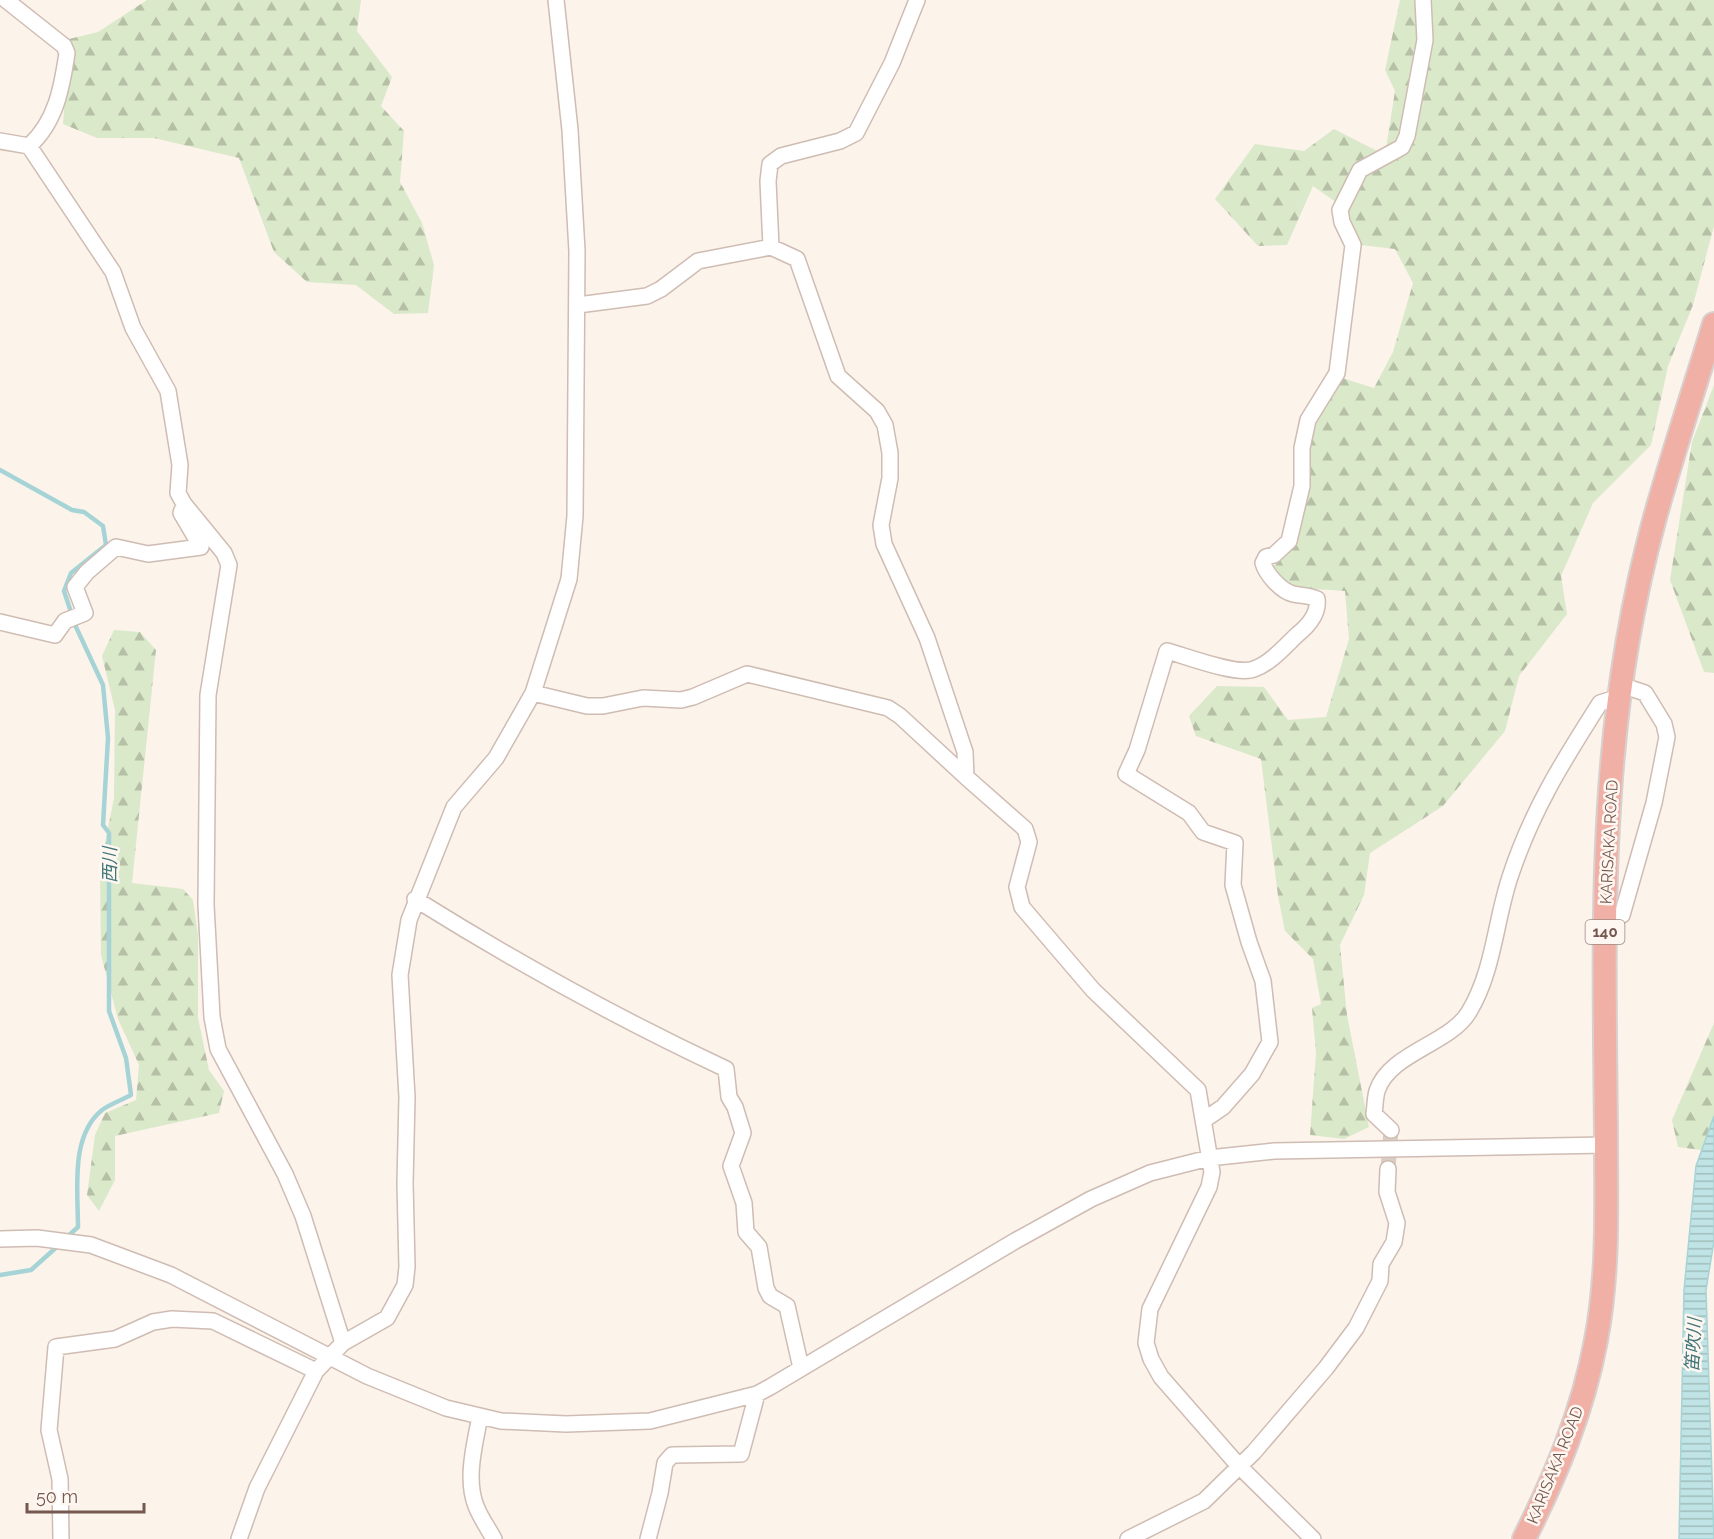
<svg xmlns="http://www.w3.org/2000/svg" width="1714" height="1539" font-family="Raleway,'Noto Sans JP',sans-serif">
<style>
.forest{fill:url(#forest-firs)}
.water{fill:url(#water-rules);stroke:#a6d4d6;stroke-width:1.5}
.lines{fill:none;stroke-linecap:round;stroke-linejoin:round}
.stream{stroke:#a6d4d6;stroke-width:4.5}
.minor-tunnel{stroke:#daccc4;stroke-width:15;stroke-dasharray:15 8;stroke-linecap:butt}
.minor-casing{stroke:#cfbcb3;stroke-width:18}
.highway-casing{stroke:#d8d0ce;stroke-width:26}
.minor{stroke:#fff;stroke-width:15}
.highway{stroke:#f1b0a6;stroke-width:22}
.labels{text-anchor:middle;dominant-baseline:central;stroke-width:5;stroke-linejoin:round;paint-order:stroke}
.shield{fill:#fef7f1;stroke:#9e8880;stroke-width:1.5}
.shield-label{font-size:15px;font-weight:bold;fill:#75584f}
.street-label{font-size:16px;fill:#75584f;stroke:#fef7f1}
.water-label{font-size:18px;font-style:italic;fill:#427779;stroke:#fef7f1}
</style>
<defs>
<pattern id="forest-firs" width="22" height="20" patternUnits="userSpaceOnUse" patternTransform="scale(1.5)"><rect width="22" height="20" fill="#dae9c9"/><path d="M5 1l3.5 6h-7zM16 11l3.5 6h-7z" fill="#b5c0a6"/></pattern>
<pattern id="water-rules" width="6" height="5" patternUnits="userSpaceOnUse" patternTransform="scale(1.5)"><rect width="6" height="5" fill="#c0e4e5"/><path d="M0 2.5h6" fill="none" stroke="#a1bcbc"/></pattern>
</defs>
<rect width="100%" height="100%" fill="#fcf3eb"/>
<path class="forest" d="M147,0H361L357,31L392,77L381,106L404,131L400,182L422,223L434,265L428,313L394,314L356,285L307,282L274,252L239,158L154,138H97L63,124L69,39L98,32Z
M1400,0H1714V226L1693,305L1668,366L1651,445L1593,503L1561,576L1567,614L1519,676L1505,731L1443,806L1370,853L1364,895L1340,945L1347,1015L1369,1127L1344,1139L1310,1135L1316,1053L1312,1008L1321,1004L1313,959L1285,931L1278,896L1261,759L1196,736L1189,716L1217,686L1264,687L1288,720L1326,717L1349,639L1345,591L1285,587L1270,570L1291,550L1309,438L1339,377L1374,388L1393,352L1413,283L1395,249L1361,245L1340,205L1313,186L1287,245L1258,246L1215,199L1255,144L1304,151L1334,129L1385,155L1395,91L1385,70Z
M1714,385V673L1704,672L1670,580L1692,442Z
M114,630L140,632L156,650L132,883L183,889L193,900L198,935V1018L209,1070L224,1091L219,1113L115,1136V1180L99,1211L87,1195L95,1135L105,1113L136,1100L139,1065L118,1019L101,955L100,868L114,798L115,710L102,656Z
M1714,1023V1116L1701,1150L1678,1147L1672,1120Z"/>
<path class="water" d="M1714,1116V1241L1706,1290L1714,1539H1679L1684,1290L1696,1166Z"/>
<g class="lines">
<path class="stream" d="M0,470L72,510L84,512L103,526L106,545L71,573L64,591L76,627L103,685L108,738L103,825L109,833V1011L126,1058L131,1095C122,1100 110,1104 102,1110C70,1136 78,1190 78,1227L67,1237
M0,1275L31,1270L59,1245"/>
<path class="minor-tunnel" d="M1388,1169L1391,1130"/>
<g class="minor-casing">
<path id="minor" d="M6,0L64,46L67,53C62,87 56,122 29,146
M0,141L29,146L113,272L133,328L168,391L180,465L178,493L184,504L224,553L229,565L208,695L206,905L212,1017L218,1049L285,1174L303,1216L343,1343
M771,247L768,181L770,164L781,156L840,141L856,133L892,63L917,0
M578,305L647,296L661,289L698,261L771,247L797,259L838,376L877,411L885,425L890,453V478L881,525L884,544L927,638L965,752L966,777L1025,829L1029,842L1017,887L1022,907L1093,990L1198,1090L1212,1172L1209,1187L1150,1309L1146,1343L1151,1359L1161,1377L1238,1465L1313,1539
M0,622L55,635L65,621L85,613L75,587L87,572L116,547L148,554L201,547L181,513L182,510
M533,693L587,706H603L643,698L681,700L693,697L747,674L888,708L900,716L966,777
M415,899C516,962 619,1019 726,1069L729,1097L735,1107L743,1133L731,1166L744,1203L746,1232L759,1247L766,1288L770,1296L787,1306L801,1368
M1605,919L1622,915L1654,803L1667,737L1664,724L1645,693L1621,685
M1204,1120L1223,1107L1252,1074L1270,1042L1263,981L1249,942L1233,885L1235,843L1203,832L1189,813L1126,774L1137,750L1167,651C1186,656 1237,676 1254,669C1271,663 1285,646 1298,634C1309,625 1319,614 1317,599C1309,595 1301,596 1293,594C1281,591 1266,574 1263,563L1266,557L1274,555L1289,541L1302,486V448L1308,420L1337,373L1353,245L1342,222L1340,210L1360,170L1402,147L1407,136L1425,40L1423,0
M1391,1130L1374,1114C1375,1107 1375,1098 1377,1091C1389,1053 1450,1044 1469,1012C1494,970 1495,922 1510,877C1532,810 1563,761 1600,703L1619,697
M0,1239L37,1238L91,1245L171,1275L367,1376L446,1408L501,1421L566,1424L650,1421L757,1394L770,1387L1015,1241L1091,1199L1150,1173L1209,1158L1274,1151L1606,1145
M480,1416C475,1443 465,1479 476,1506C480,1517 488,1528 494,1539
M61,1539L60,1479L49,1430L56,1347L115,1339L153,1322L172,1319L213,1321L316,1371
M239,1539L257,1488L316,1371L343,1343L387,1318L405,1285L407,1267L405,1183L407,1097L400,975L409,920L454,807L496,758L533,693L569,579L575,516L577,251L570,130L556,0
M648,1539L660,1493L665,1463L672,1455L741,1454L757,1394
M1128,1539L1204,1501L1254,1452L1326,1368L1356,1328L1380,1281L1381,1264L1394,1242L1397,1223L1387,1192L1388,1169"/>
</g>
<g class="highway-casing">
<path id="highway" d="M1524,1539C1556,1475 1583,1411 1596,1340C1609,1272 1606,1204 1606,1135C1605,1021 1602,906 1610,792C1616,701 1630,610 1654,521C1672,455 1694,390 1714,324"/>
</g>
<use href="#minor" class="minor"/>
<use href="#highway" class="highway"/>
</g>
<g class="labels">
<rect class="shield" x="1585.5" y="920" width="39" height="24" rx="4.5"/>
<g class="shield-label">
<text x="1605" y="932">140</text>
</g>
<g class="street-label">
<text transform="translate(1609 842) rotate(-87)">KARISAKA ROAD</text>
<text transform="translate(1555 1465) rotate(-68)">KARISAKA ROAD</text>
</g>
<g class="water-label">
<text transform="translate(109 865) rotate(-90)">西川</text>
<text transform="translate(1693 1345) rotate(-87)">笛吹川</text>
</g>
</g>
<path d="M27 1503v9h117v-9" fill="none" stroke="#75584f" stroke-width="3"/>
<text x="36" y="1503" font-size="18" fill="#75584f" stroke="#fef7f1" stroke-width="4.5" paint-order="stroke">50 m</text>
</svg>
